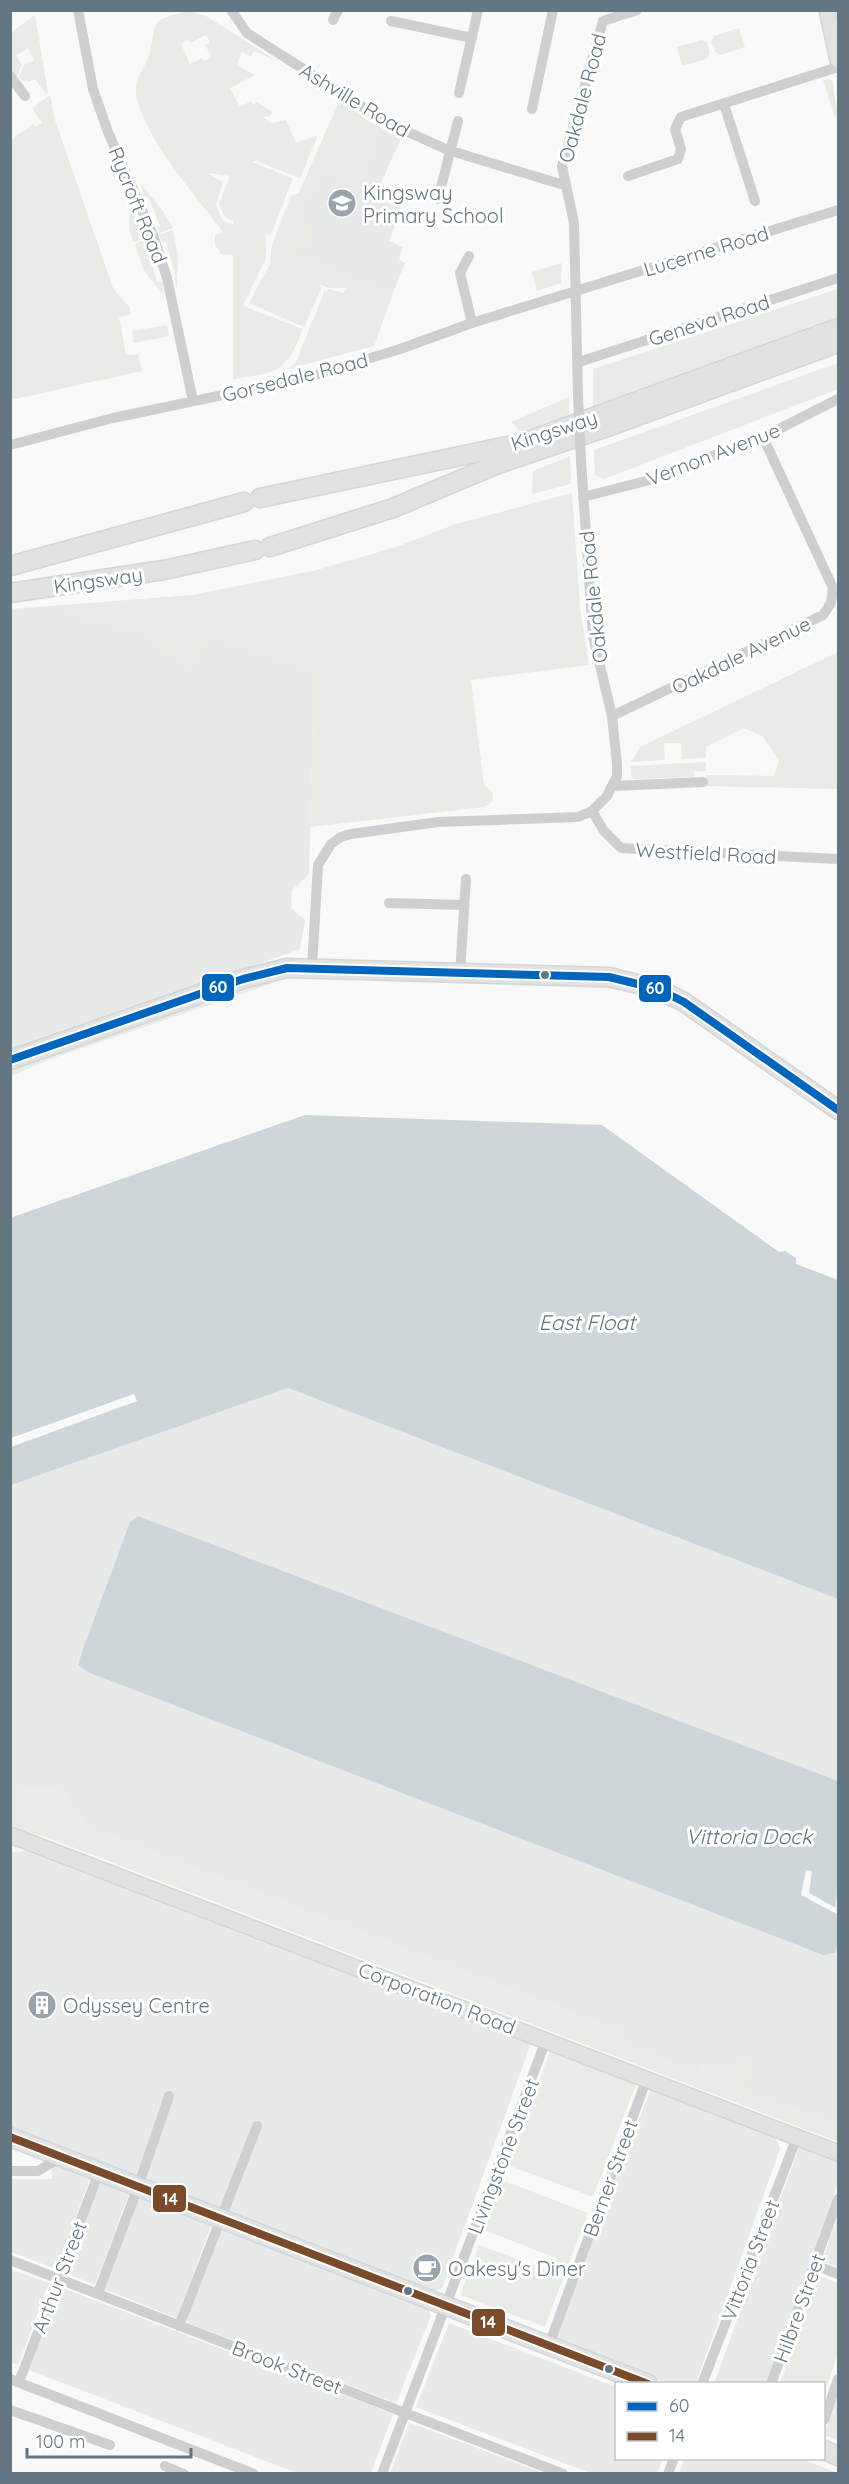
<svg xmlns="http://www.w3.org/2000/svg" width="849" height="2484" font-family="Quicksand,sans-serif">
<style>
.built{fill:#e8e9e9}
.green{fill:#e8ebe6;fill-rule:evenodd}
.water{fill:#ced6d9}
.pier{fill:#f9f9f9}
.lines{fill:none;stroke-linecap:round;stroke-linejoin:round}
.secondary-casing{stroke:#d5d6d7;stroke-width:18}
.primary-casing{stroke:#d5d6d7;stroke-width:21}
.trunk-casing{stroke:#d5d6d6;stroke-width:21}
.minor{stroke:#cecfd0;stroke-width:10}
.secondary{stroke:#e1e2e2;stroke-width:15}
.primary{stroke:#e1e2e2;stroke-width:18}
.trunk{stroke:#e1e2e2;stroke-width:18}
.minor-bridge{stroke:#cecfd0;stroke-width:10}
.bus-1-casing{stroke:#fff;stroke-width:12}
.bus-2-casing{stroke:#fff;stroke-width:12}
.bus-1{stroke:#0065bd;stroke-width:8}
.bus-2{stroke:#7a4b2a;stroke-width:8}
.bus-dot{fill:#657683;stroke:#fff;stroke-width:2}
.labels{text-anchor:middle;dominant-baseline:central;stroke-width:6;stroke-linejoin:round;paint-order:stroke}
.street-label{font-size:20px;fill:#657683;stroke:#fff}
.poi-label{font-size:20px;fill:#657683;stroke:#fff;text-anchor:start}
.water-label{font-size:21px;font-style:italic;fill:#60757c;stroke:#fff}
.line-badge{stroke:#fff;stroke-width:2}
.badge-label{font-size:16px;text-anchor:middle;font-weight:bold;fill:#fff}
</style>
<rect width="100%" height="100%" fill="#f9f9f9"/>
<path class="built" d="M338,104L401,139L375,196L403,209L389,240L403,248L399,259L405,263L392,295L276,245Z
M313,571L314,675L309,874L292,890L291,908L305,920L300,949L88,1025L11,1050L10,609L194,595Z
M288,1388L838,1599V1781L138,1516L130,1522L84,1646L90,1673L823,1955L835,1953L838,1944V2126L741,2089L755,2053L736,2064L714,2069L703,2066L700,2074L625,2045L622,2032L102,1833L85,1824L59,1788L22,1791L11,1776V1485Z
M26,1851L532,2041L442,2288L432,2292L11,2128L10,1852Z
M655,2089L775,2136L780,2149L696,2383H667L559,2342L557,2333L650,2091Z
M800,2145L838,2159V2183L766,2383L714,2384Z
M58,2164L91,2176L56,2269L11,2252L10,2179H52L51,2170Z
M104,2182L126,2189L129,2194L95,2285L66,2273L99,2185Z
M144,2196L212,2223L177,2318L104,2289L137,2199Z
M838,2216V2267L822,2261Z
M227,2228L427,2305L431,2316L396,2403L188,2323L187,2317L219,2234Z
M10,2269L49,2283L18,2365L11,2362Z
M60,2287L393,2414L371,2473H297L29,2370Z
M449,2323L616,2387V2458L663,2459L657,2473H590L416,2407Z
M838,2395V2440L824,2435Z
M409,2423L419,2426L543,2473H390Z
M685,2458L802,2459L838,2473H679Z"/>
<path class="green" d="M187,11L206,16L277,61L254,51L251,57L242,52L236,65L255,75L230,88L240,107L251,101L253,105L257,102L273,112L270,116L263,117L271,123L286,120L296,143L318,135L300,178L254,160L252,162L293,179L270,236L266,234V258L243,306L303,329C285,374 278,372 233,379V255L221,254L215,245V235L223,232C200,201 133,125 136,87C137,75 147,64 150,53C158,18 148,22 187,11ZM206,35L210,42L205,45L212,57L204,61L202,58L190,64L181,44L188,40L190,43ZM207,173L230,176L219,204L226,218L234,221L233,225L223,221L216,205L223,182Z
M35,15L48,93L46,94L35,79L29,82L18,79L24,65L34,60L28,48L16,55L22,65L16,78L11,69L10,33Z
M739,28L745,47L721,55L715,52L711,42L714,36Z
M702,40L707,43L710,53L707,59L682,66L677,47Z
M828,79L832,80L838,116L835,117L823,80Z
M50,95L55,120L113,288L130,308L131,315L119,317L126,355L138,354L142,371L11,400V140L33,124L36,127L42,123L32,108Z
M341,103L364,117L362,121L372,127L353,175L356,176L359,168L367,171L359,189L321,173L315,190L306,187L303,194L309,197L299,223L310,224V228L317,231L311,244H296L295,249L300,255L393,293L374,346L288,369L296,362L324,292L329,289L343,293L348,288H329L320,285L321,289L304,327L249,303L270,264L272,245L291,196L299,193Z
M377,126L381,128L368,168L361,164Z
M141,184L161,208L173,228L159,233L157,227L160,226L148,197H144Z
M130,204L141,232H146L148,237L134,242L129,230Z
M173,230L178,255L177,289L174,278L176,277L166,242L162,243L159,235Z
M148,238L152,251L149,253L157,282L162,281L164,295L144,271L135,244Z
M562,263L561,283L537,291L532,272Z
M838,289V318L593,409V369Z
M167,325L169,336L134,343L132,331Z
M838,363V389L604,479L595,475L594,450Z
M569,397V418L522,433L511,422Z
M570,456L571,484L532,494L533,471Z
M572,493L580,608L589,665L471,680L484,785L493,793L492,802L484,807L310,827L314,675L265,654L263,657L208,636L192,671L185,669L176,654L162,652C147,629 114,627 89,623C80,621 69,611 60,606L194,595L313,571L393,548L456,524Z
M838,652V789L706,786V775L774,776L779,760L762,736L744,728L706,747V758L682,759L681,743H664L665,760L631,762L640,747Z
M706,762V771H694V777L634,779L631,776V766Z
M339,975L624,985L655,993L682,1011L653,997L624,989L338,979Z
M271,980V984L56,1057L11,1076V1070Z
M11,1776L22,1791L59,1788L84,1823L102,1833L622,2032L625,2045L700,2074L703,2066C723,2072 739,2062 756,2052L742,2089L838,2126V2142L46,1837L11,1827Z
M550,2052L636,2084L593,2197L507,2165Z
M502,2180L588,2213L545,2327L460,2295L479,2245L550,2271L556,2258L484,2230Z
M819,2276L838,2283V2353L824,2395V2384L780,2383Z"/>
<path class="water" d="M305,1115L602,1125L779,1252L785,1251L796,1258V1264L838,1280V1599L288,1388L11,1485L10,1218Z
M138,1516L838,1781V1884L835,1913L838,1915V1944L835,1953L823,1955L90,1673L78,1665L84,1646L130,1522Z"/>
<path class="pier" d="M134,1394L137,1401L11,1447V1438Z
M806,1870L812,1871L809,1893L836,1908L835,1913L801,1895Z"/>
<g class="lines">
<g class="secondary-casing">
<path id="secondary" d="M827,10L838,60
M10,1835L838,2153"/>
</g>
<g class="primary-casing">
<path id="primary" d="M10,2137L648,2384
M824,2450L838,2456"/>
</g>
<g class="trunk-casing">
<path id="trunk" d="M260,498L522,443L838,328
M270,547L393,508L498,464L610,426L838,343
M10,566L244,502
M10,593L164,570L255,550
M10,1060L243,979L287,968L609,977L658,989L684,1002L838,1110"/>
</g>
<path class="minor" d="M78,10L93,89L108,132L153,235L167,278L193,401
M231,10L247,33L386,122L448,150L564,185
M333,20L338,10
M391,21L472,38
M10,76L25,96
M459,93L478,10
M724,104L755,201
M532,109L553,10
M628,176L678,159L681,149L675,129L681,117L838,67
M438,199L458,121
M469,256L460,273L472,323
M579,362L838,278
M578,396L574,223L562,166L603,21L637,10
M10,445L113,418L309,377L400,349L472,323L838,210
M583,497L646,481L763,437L838,399
M612,716L823,615L831,603L833,588L763,437
M613,786L703,782
M592,811L604,831L621,848L838,859
M389,903L463,905
M312,968L318,865L331,844L341,837L351,834L438,822L578,817L592,811L607,796L617,776V764L612,716L593,636L581,461
M460,974L466,879
M10,2171H38L61,2157
M10,2260L563,2474
M815,2265L838,2274
M98,2293L138,2187L169,2096
M179,2326L257,2126
M549,2345L647,2078
M10,2379L254,2474
M19,2382L99,2172
M702,2384L797,2137
M771,2384L838,2199
M10,2410L110,2445
M824,2420L838,2379
M165,2466L184,2474
M382,2474L546,2040
M668,2474L674,2458"/>
<use href="#secondary" class="secondary"/>
<use href="#primary" class="primary"/>
<use href="#trunk" class="trunk"/>
<path class="minor-bridge" d="M578,396L581,461"/>
<g class="bus-1-casing">
<path id="bus-1" d="M10,1060L243,979L287,968L609,977L658,989L684,1002L838,1110"/>
</g>
<g class="bus-2-casing">
<path id="bus-2" d="M10,2137L648,2384"/>
</g>
<use href="#bus-1" class="bus-1"/>
<use href="#bus-2" class="bus-2"/>
</g>
<defs>
<g id="school-disc" transform="scale(1.5)"><circle r="9.5" fill="#99a4ac" stroke="#fff"/><path d="M0-5L7-2L0 1L-7-2ZM-4 1L0 2.5L4 1V4Q0 6-4 4Z" fill="#fff"/></g>
<g id="building-disc" transform="scale(1.5)"><circle r="9.5" fill="#99a4ac" stroke="#fff"/><path d="M-4-6H4V6H1V3H-1V6H-4ZM-2.5-4.3h1.7v1.8h-1.7ZM.8-4.3h1.7v1.8H.8ZM-2.5-1h1.7V.8h-1.7ZM.8-1h1.7V.8H.8Z" fill="#fff"/></g>
<g id="cafe-disc" transform="scale(1.5)"><circle r="9.5" fill="#99a4ac" stroke="#fff"/><path d="M-5.5-4.5H6V0H3Q3 3.5 0 3.5H-2.5Q-5.5 3.5-5.5 0ZM3-3.2v2h1.7v-2ZM-6 4.5H4V6H-6Z" fill="#fff"/></g>
</defs>
<g fill-rule="evenodd">
<use href="#school-disc" x="342" y="203"/>
<use href="#building-disc" x="42" y="2005"/>
<use href="#cafe-disc" x="427" y="2268"/>
</g>
<g class="bus-dot">
<circle cx="545" cy="975" r="5"/>
<circle cx="408" cy="2291" r="5"/>
<circle cx="609" cy="2369" r="5"/>
</g>
<g class="labels">
<g class="street-label">
<text transform="translate(582 98) rotate(-75)">Oakdale Road</text>
<text transform="translate(355 100) rotate(31)">Ashville Road</text>
<text transform="translate(138 205) rotate(68)">Rycroft Road</text>
<text transform="translate(706 251) rotate(-17)">Lucerne Road</text>
<text transform="translate(709 320) rotate(-18)">Geneva Road</text>
<text transform="translate(295 377) rotate(-14)">Gorsedale Road</text>
<text transform="translate(554 430) rotate(-18)">Kingsway</text>
<text transform="translate(713 454) rotate(-21)">Vernon Avenue</text>
<text transform="translate(98 580) rotate(-8)">Kingsway</text>
<text transform="translate(593 597) rotate(-96)">Oakdale Road</text>
<text transform="translate(741 655) rotate(-26)">Oakdale Avenue</text>
<text transform="translate(706 853) rotate(3)">Westfield Road</text>
<text transform="translate(437 1998) rotate(21)">Corporation Road</text>
<text transform="translate(503 2156) rotate(-69)">Livingstone Street</text>
<text transform="translate(610 2178) rotate(-70)">Berner Street</text>
<text transform="translate(750 2260) rotate(-69)">Vittoria Street</text>
<text transform="translate(59 2277) rotate(-69)">Arthur Street</text>
<text transform="translate(799 2308) rotate(-70)">Hilbre Street</text>
<text transform="translate(287 2367) rotate(21)">Brook Street</text>
</g>
<g class="poi-label">
<text x="363" y="192">Kingsway<tspan x="363" dy="23">Primary School</tspan></text>
<text x="63" y="2005">Odyssey Centre</text>
<text x="448" y="2268">Oakesy's Diner</text>
</g>
<g class="water-label">
<text x="587" y="1322">East Float</text>
<text x="749" y="1836">Vittoria Dock</text>
</g>
</g>
<g class="line-badge">
<rect x="201" y="973" width="34" height="29" rx="6" fill="#0065bd"/>
<rect x="638" y="974" width="34" height="29" rx="6" fill="#0065bd"/>
<rect x="152" y="2184" width="35" height="29" rx="6" fill="#7a4b2a"/>
<rect x="471" y="2308" width="35" height="29" rx="6" fill="#7a4b2a"/>
</g>
<g class="badge-label">
<text x="218" y="993">60</text>
<text x="655" y="994">60</text>
<text x="170" y="2205">14</text>
<text x="488" y="2328">14</text>
</g>
<rect width="849" height="2484" fill="none" stroke="#657683" stroke-width="24"/>
<rect x="615" y="2382" width="210" height="78" fill="#ffffff" stroke="#c1c8cd" stroke-width="1.5"/>
<rect x="627" y="2402" width="30" height="9" fill="#0065bd" stroke="#c1c8cd" stroke-width="1.5"/>
<text x="669" y="2412" font-size="18" fill="#657683">60</text>
<rect x="627" y="2432" width="30" height="9" fill="#7a4b2a" stroke="#c1c8cd" stroke-width="1.5"/>
<text x="669" y="2442" font-size="18" fill="#657683">14</text>
<path d="M27 2448v9h164v-9" fill="none" stroke="#657683" stroke-width="3"/>
<text x="36" y="2448" font-size="18" fill="#657683" stroke="#ffffff" stroke-width="4.5" paint-order="stroke">100 m</text>
</svg>
